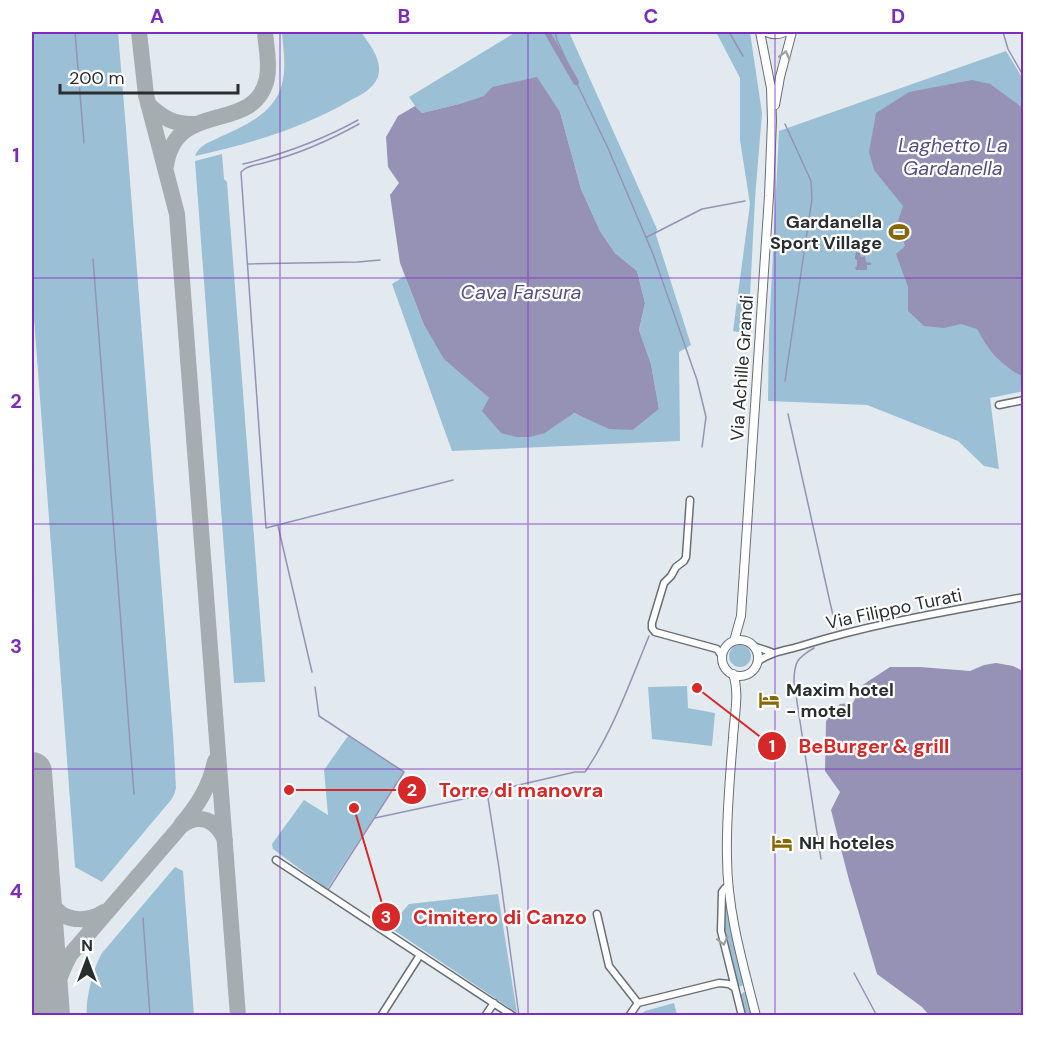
<svg xmlns="http://www.w3.org/2000/svg" width="1055" height="1047" font-family="'DM Sans',sans-serif">
<style>
.green{fill:#9bc0d5}
.water{fill:#9692b6}
.lines{fill:none;stroke-linecap:round;stroke-linejoin:round}
.stream{stroke:#9692b6;stroke-width:1.5}
.canal{stroke:#9692b6;stroke-width:6}
.taxiway{stroke:#a6adb0;stroke-width:16}
.runway{stroke:#a6adb0;stroke-width:40}
.minor-casing{stroke:#697075;stroke-width:9}
.major-casing{stroke:#697075;stroke-width:10}
.minor{stroke:#fff;stroke-width:6}
.major{stroke:#fff;stroke-width:8}
.oneway{stroke:#9fa0a1}
.grid{fill:none;stroke:#7b2cbf;stroke-width:1.5;stroke-opacity:0.55}
.labels{text-anchor:middle;dominant-baseline:central;stroke-width:4.5;stroke-linejoin:round;paint-order:stroke}
.poi-label{font-size:18px;font-weight:bold;fill:#292d2e;stroke:#fff;text-anchor:start}
.street-label{font-size:18px;fill:#292d2e;stroke:#fff}
.water-label{font-size:20px;font-style:italic;fill:#574f82;stroke:#fff}
.leader{fill:none;stroke:#d62828;stroke-width:2}
.callout-dot{fill:#d62828;stroke:#fff;stroke-width:2}
.mark-label{font-size:18px;text-anchor:middle;font-weight:bold;fill:#fff}
.callout-label{font-size:20px;text-anchor:middle;font-weight:bold;fill:#d62828;stroke:#fff;stroke-width:4.5;stroke-linejoin:round;paint-order:stroke}
.neatline{fill:none;stroke:#7b2cbf;stroke-width:2}
.grid-label{font-size:20px;text-anchor:middle;font-weight:bold;fill:#7b2cbf}
</style>
<rect width="100%" height="100%" fill="#e2eaef"/>
<path class="green" d="M32,32H118L126,129L173,734L176,788L174,795L171,800L102,882L75,867L32,291Z
M282,32H361C370,45 383,60 378,77C373,89 361,95 351,100C303,128 249,144 195,156C199,146 207,143 216,139C244,126 278,113 283,79C286,64 283,47 282,32Z
M516,32H569L657,229L656,235L691,345L679,352L680,441L452,451L392,284L405,276L424,325L445,359L489,398L545,433L573,413L591,420L633,430L659,409L651,364L639,330L645,303L637,271L615,253L600,231L581,189L560,112L492,87L485,96L459,104L422,113L415,106L409,97Z
M716,32H750L762,113L755,199L748,334L733,331L750,204L740,140V78Z
M1006,51L1023,79L1024,391L990,398L999,469L984,466L958,441L867,405L768,401L769,333L779,131Z
M222,154L224,179L227,182L265,682L234,683L195,161Z
M729 656a11 11 0 1 1 22 0a11 11 0 1 1-22 0Z
M687,686L688,708L715,713L712,746L652,739L648,687Z
M348,736L404,772L327,889L273,849L272,844L304,800L328,815L324,770Z
M175,867L183,871L194,1015H87C85,1000 94,966 102,953Z
M498,894L517,1013L389,927L409,904Z
M723,898H727L745,983L742,986H738L724,927Z
M744,992L747,994L753,1015H745L740,995Z
M674,1003L677,1015H640L645,1011Z"/>
<path class="water" d="M537,77L560,112L581,189L600,231L615,253L637,271L645,303L639,330L651,364L659,409L633,430L609,429L574,413L545,433L530,437H516L501,433L482,411L489,398L444,359L424,325L400,263L390,195L399,183L388,167L386,137L398,116L415,106L422,113L459,104L484,96L492,87Z
M972,80L990,84L1023,108V377C999,363 990,353 977,329L961,324L944,328L924,326L908,311V287L896,254L905,246L898,221L903,206L874,170L869,152L876,113L909,92Z
M856,252L860,253L861,257L865,256L866,262L871,263V265H867V270H856L855,268L857,266V260L855,259V255Z
M996,663L1013,666L1023,671V1015H929L922,1007L877,974L849,880L831,810L840,792L825,771L826,721L840,704L853,703L861,686L890,667H920L970,671L984,665Z"/>
<g class="lines">
<path class="stream" d="M75,32L84,143
M555,32L557,40L576,82L608,148L653,254L697,380L706,417L702,447
M729,32L743,56
M1003,32L1008,49L1024,77
M359,124C330,140 299,154 267,162C258,165 247,165 241,172L266,528L453,480
M785,124L811,181L812,199L785,381
M243,164C284,154 322,140 358,120
M647,237L702,209L745,201
M93,259L134,794
M247,264L358,262L380,260
M788,414L836,629
M278,526L312,672
M814,648C797,658 794,662 794,682L821,859
M315,687L319,716L404,772L328,890
M375,818L482,795
M143,918L150,1016
M854,973L877,1016
M519,1016L499,868L488,798L493,791L575,772H585C613,731 630,682 649,636"/>
<path class="canal" d="M547,32L576,82"/>
<path class="taxiway" d="M139,32L146,95L177,214L238,1016
M148,104C162,118 175,125 195,124
M166,166C176,97 255,136 267,78C270,63 266,47 265,32
M181,825C198,805 210,786 215,761
M39,874C43,886 47,899 56,909C68,923 90,921 104,912
M50,1016C54,992 59,976 70,955L181,826C200,812 216,820 225,840"/>
<path class="runway" d="M32,772L50,1016"/>
<g class="minor-casing">
<path id="minor" d="M999,405L1024,400
M690,500L686,557L684,561L676,567L671,576L664,583L652,623V628L655,632L717,649L722,656
M753,646L771,652
M757,662C772,651 786,651 804,645C875,623 950,611 1024,597
M276,860L513,1016
M729,888H725L722,892L721,931L742,1016
M597,914L609,966L638,1003
M381,1016L420,955
M485,1016L494,1003
M629,1016L638,1003L719,983L729,984L735,988"/>
</g>
<g class="major-casing">
<path id="major" d="M766,32C772,35 778,35 785,32
M775,105L780,77L792,32
M722 658a18 18 0 1 1 36 0a18 18 0 1 1-36 0Z
M734,641L741,616L769,196L772,121L771,88L760,32
M733,674C740,693 734,717 733,738C730,777 726,818 727,857C727,911 743,964 756,1016"/>
</g>
<use href="#minor" class="minor"/>
<use href="#major" class="major"/>
</g>
<defs><path id="oneway-chevron" d="M-2-3.5L2.5 0L-2 3.5" fill="none" stroke-width="1.6" stroke-linecap="round" stroke-linejoin="round" transform="scale(1.5)"/></defs>
<g class="oneway">
<use href="#oneway-chevron" transform="translate(785 55) rotate(-76)"/>
<use href="#oneway-chevron" transform="translate(723 941) rotate(76)"/>
</g>
<path class="grid" d="M280,32V1016M528,32V1016M775,32V1016M32,278H1024M32,524H1024M32,769H1024"/>
<defs>
<g id="stadium-bare" transform="scale(1.62)"><path d="M0-5a6.5 5 0 1 0 0 10a6.5 5 0 1 0 0-10ZM-3.5-1.8h7v3.6h-7Z" fill="#876804" stroke="#fff" stroke-width="2.5" paint-order="stroke"/></g>
<g id="hotel-bare" transform="scale(1.62)"><path d="M-6-4.5h1.5V1H6V5H4.5V3h-9V5H-6ZM-4 0a1.8 1.8 0 1 1 3.6 0ZM.5 0V-2.5h3Q6-2.5 6 0Z" fill="#876804" stroke="#fff" stroke-width="2.5" paint-order="stroke"/></g>
</defs>
<g fill-rule="evenodd">
<use href="#stadium-bare" x="899" y="232"/>
<use href="#hotel-bare" x="769" y="700"/>
<use href="#hotel-bare" x="782" y="843"/>
</g>
<g class="labels">
<g class="poi-label">
<text x="882" y="222" text-anchor="end">Gardanella<tspan x="882" dy="21">Sport Village</tspan></text>
<text x="786" y="690">Maxim hotel<tspan x="786" dy="21">- motel</tspan></text>
<text x="799" y="843">NH hoteles</text>
</g>
<g class="street-label">
<text transform="translate(742 368) rotate(-86)">Via Achille Grandi</text>
<text transform="translate(894 609) rotate(-12)">Via Filippo Turati</text>
</g>
<g class="water-label">
<text x="953" y="145">Laghetto La<tspan x="953" dy="23">Gardanella</tspan></text>
<text x="521" y="292">Cava Farsura</text>
</g>
</g>
<path class="leader" d="M697 688L772 746M289 790L412 790M354 808L386 917"/>
<g class="callout-dot">
<circle cx="697" cy="688" r="6"/>
<circle cx="289" cy="790" r="6"/>
<circle cx="354" cy="808" r="6"/>
<circle cx="772" cy="746" r="15"/>
<circle cx="412" cy="790" r="15"/>
<circle cx="386" cy="917" r="15"/>
</g>
<g class="mark-label">
<text x="772" y="752">1</text>
<text x="412" y="796">2</text>
<text x="386" y="923">3</text>
</g>
<g class="callout-label">
<text x="874" y="753">BeBurger &amp; grill</text>
<text x="521" y="797">Torre di manovra</text>
<text x="500" y="924">Cimitero di Canzo</text>
</g>
<rect width="1055" height="1047" fill="none" stroke="#ffffff" stroke-width="66"/>
<g transform="translate(87 960)" stroke="#ffffff" stroke-width="4.5" paint-order="stroke">
<path d="M0-4.5L10 22L0 15L-10 22Z" fill="#292d2e"/>
<text y="-9" font-size="16" font-weight="bold" text-anchor="middle" fill="#292d2e">N</text>
</g>
<path d="M60 84v9h178v-9" fill="none" stroke="#292d2e" stroke-width="3"/>
<text x="69" y="84" font-size="18" fill="#292d2e" stroke="#ffffff" stroke-width="4.5" paint-order="stroke">200 m</text>
<rect x="33" y="33" width="989" height="981" class="neatline"/>
<g class="grid-label">
<text x="157" y="23">A</text>
<text x="404" y="23">B</text>
<text x="651" y="23">C</text>
<text x="898" y="23">D</text>
<text x="16" y="162">1</text>
<text x="16" y="408">2</text>
<text x="16" y="653">3</text>
<text x="16" y="898">4</text>
</g>
</svg>
